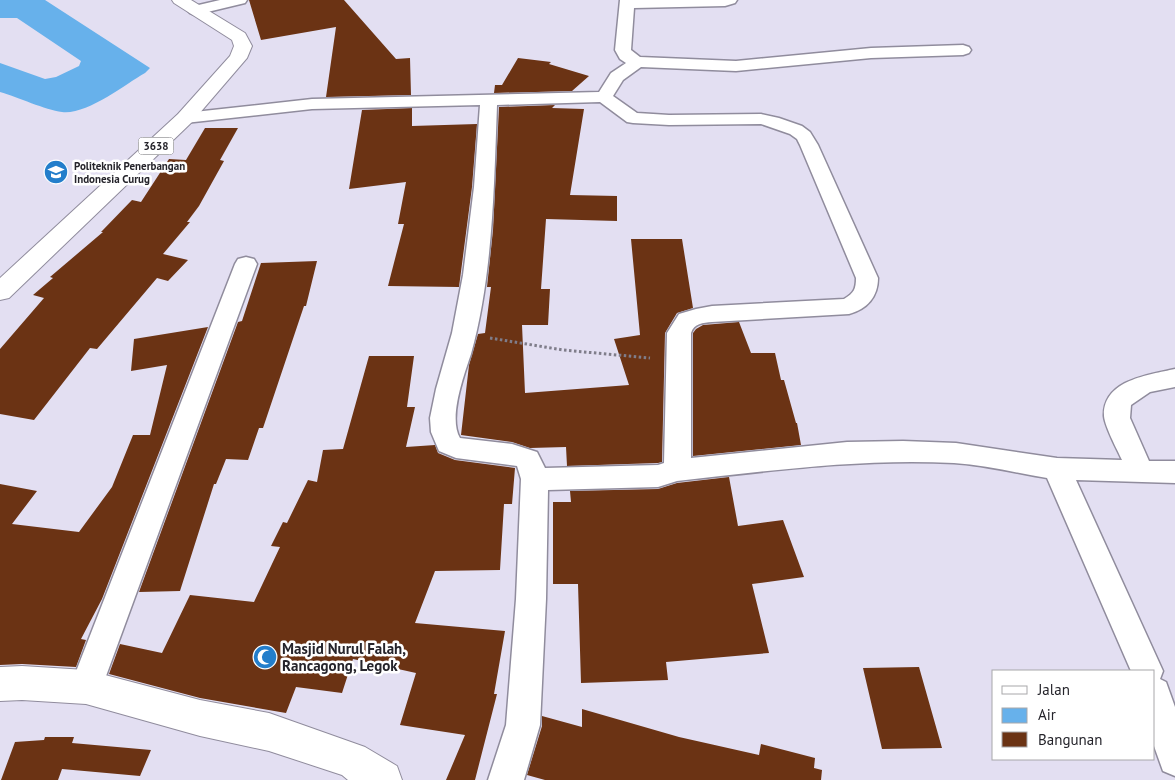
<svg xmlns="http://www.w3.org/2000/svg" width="1175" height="780" font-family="'PT Sans',sans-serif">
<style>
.water{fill:#67b1eb}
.building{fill:#6b3314}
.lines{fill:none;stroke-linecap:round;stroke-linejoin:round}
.street-casing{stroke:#908c9d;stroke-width:3}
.secondary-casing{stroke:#908c9d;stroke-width:2}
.primary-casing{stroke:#908c9d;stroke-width:2}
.path{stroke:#7f7d8a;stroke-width:3;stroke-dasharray:2.5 2.5;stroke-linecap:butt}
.street{fill:#fff;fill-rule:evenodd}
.secondary{fill:#fff;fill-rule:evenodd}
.primary{fill:#fff;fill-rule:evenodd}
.labels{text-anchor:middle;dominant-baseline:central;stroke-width:5;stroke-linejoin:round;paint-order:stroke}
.shield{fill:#fff;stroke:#66666b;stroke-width:1}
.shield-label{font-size:11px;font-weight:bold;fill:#25242b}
.far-poi-label{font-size:11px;font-weight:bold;fill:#25242b;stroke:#fff;text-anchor:start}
.near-poi-label{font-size:15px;font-weight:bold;fill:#25242b;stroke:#fff;text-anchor:start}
</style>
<rect width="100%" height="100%" fill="#e3dff2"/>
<path class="water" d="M0,0H45L150,68L145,73C124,85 87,115 62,112C45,110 18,97 0,92V63L45,79L56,77L79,66L81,61L17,18H0Z"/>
<path class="building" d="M249,0H344L396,59L410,58L411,95L326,97L336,27L261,40Z
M518,58L551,62L549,64L589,76L572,91L494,93L495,85H502Z
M555,105L552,108L584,109L570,195L617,196V221L546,219L541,289H550L548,325H522L525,393L629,385L614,339L640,335L631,239H682L693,308L677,313L665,333L662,462L658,463L567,466L566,447L530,448L512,442L461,435L469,365L478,334L485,333L491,287H487L493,230L499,107Z
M412,108V126L477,124L472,187L459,287L388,286L404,224H398L406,182L349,189L362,110Z
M205,128H238L220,160L224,161L199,206L187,222H190L163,254L188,260L168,281L157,278L97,349L90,348L34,420L0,414V349L44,298L33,295L53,278L50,277L103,232H101L132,200L141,202L169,159L186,160Z
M317,261L306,306H304L263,428H259L248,460L226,459L216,484H214L180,591L139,592L238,322L242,321L261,263Z
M739,322L751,353H775L781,380H784L796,423H797L801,445L693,456V333L696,329L703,325Z
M208,327L102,599L81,639L86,640L76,667L22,664L0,665V484L37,491L12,524L79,532L112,487L133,435H150L167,365L131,371L134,339Z
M369,356H414L407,407H415L406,447L435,445L438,453L455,460L515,468L512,504H504L500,570L435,571L415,623L505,631L494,694H497L475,780H446L465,735L400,725L416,673L353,659L342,693L296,687L286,713L200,698L109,674L120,644L162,653L190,595L254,602L280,547L271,546L283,522L287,523L308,480L317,482L323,450L343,449Z
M729,477L738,526L783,520L804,577L752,584L769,653L666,662L668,680L581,683L578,584H553V502H571L570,491L658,489L677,483Z
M919,667L942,748L882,749L863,668Z
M582,709L679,737L759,755L761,744L815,758L814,768L822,770L821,780H545L527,775L542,726V716L582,727Z
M45,737H74L72,743L151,750L140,776L62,769L58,780H1L15,742L44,740Z"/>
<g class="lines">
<g class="street-casing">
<path id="street" d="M220,0H247L245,3L195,15L190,13L187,10L190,7Z
M620,0H737L735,3L725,6L634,8L631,50L640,57L736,61L871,48L963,45L969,47L971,50L969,53L963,55L871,58L736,71L641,67L623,80L613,96L637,113L669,115L761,114L779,118L802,126L810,132L818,145L878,278C878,297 867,309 849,314L712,322C703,323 694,323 691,333V458L847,442L903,441L956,443L1057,458L1122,460C1117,449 1105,427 1104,416C1103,380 1148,375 1175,369V387L1150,392L1131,405L1130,418L1149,461H1175V483L1076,480L1163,671L1160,679L1166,682L1175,707V776L1163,771L1154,746V671H1131L1047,478C1017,473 985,465 954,463C861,458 769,471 677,481L658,487L548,490L546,599L540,725L524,780H488L506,725L516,599L521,479L517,466L456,458L439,451L431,432L430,418L436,389L452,333L463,275L474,187L480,105L312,109L185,123L179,122L176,118L179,114L185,113L312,99L599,92L611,73L626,63L620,59L615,50ZM600,102L627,122L633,123L669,125L761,124L790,134L797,139L800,145L856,278C856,289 854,293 844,299L712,306L696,309L679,314L667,333L664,463L658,465L545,468L537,452L512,444L460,438C448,418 464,375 471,354C493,275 494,186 497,105Z
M246,257L254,259L257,264L102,687L98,698L86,703L74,698L70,687L235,264L238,259Z"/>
</g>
<g class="secondary-casing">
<path id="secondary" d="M22,666L86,670L200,700L269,713L365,747L397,766L402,780H348L342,775L269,751L200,736L86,704L22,700L0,701V667Z"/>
</g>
<g class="primary-casing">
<path id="primary" d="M172,0H191L245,33L252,46L247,58L192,122L9,298L0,300V278L178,114L230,56L234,46L232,40L174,3Z"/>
</g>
<path class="path" d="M490,338L563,350L650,358"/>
<use href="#street" class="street"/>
<use href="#secondary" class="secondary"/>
<use href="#primary" class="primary"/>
</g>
<defs>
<g id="university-disc" transform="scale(1.25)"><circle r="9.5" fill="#237ecb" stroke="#fff"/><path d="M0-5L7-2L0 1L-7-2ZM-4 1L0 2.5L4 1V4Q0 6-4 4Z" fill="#fff"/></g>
<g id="mosque-disc" transform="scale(1.25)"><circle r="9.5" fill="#237ecb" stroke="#fff"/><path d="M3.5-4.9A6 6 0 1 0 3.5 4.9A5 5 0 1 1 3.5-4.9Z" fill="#fff"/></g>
</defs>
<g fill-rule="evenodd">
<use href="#university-disc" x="56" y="172"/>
<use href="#mosque-disc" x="265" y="657"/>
</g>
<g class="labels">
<rect class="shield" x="138.5" y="137.5" width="35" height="17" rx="4"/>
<g class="shield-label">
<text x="156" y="146">3638</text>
</g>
<g class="far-poi-label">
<text x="74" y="166">Politeknik Penerbangan<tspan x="74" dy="13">Indonesia Curug</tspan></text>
</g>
<g class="near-poi-label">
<text x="282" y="648">Masjid Nurul Falah,<tspan x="282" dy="17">Rancagong, Legok</tspan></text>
</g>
</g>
<rect x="992" y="670" width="162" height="90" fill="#ffffff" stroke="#a8a7aa"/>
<rect x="1002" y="686" width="25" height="8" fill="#ffffff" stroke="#a8a7aa"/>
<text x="1038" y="695" font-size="15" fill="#25242b">Jalan</text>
<rect x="1002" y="708" width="25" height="15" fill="#67b1eb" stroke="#a8a7aa"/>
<text x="1038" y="720" font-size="15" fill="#25242b">Air</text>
<rect x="1002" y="732" width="25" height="15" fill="#6b3314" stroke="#a8a7aa"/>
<text x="1038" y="745" font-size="15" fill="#25242b">Bangunan</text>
</svg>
